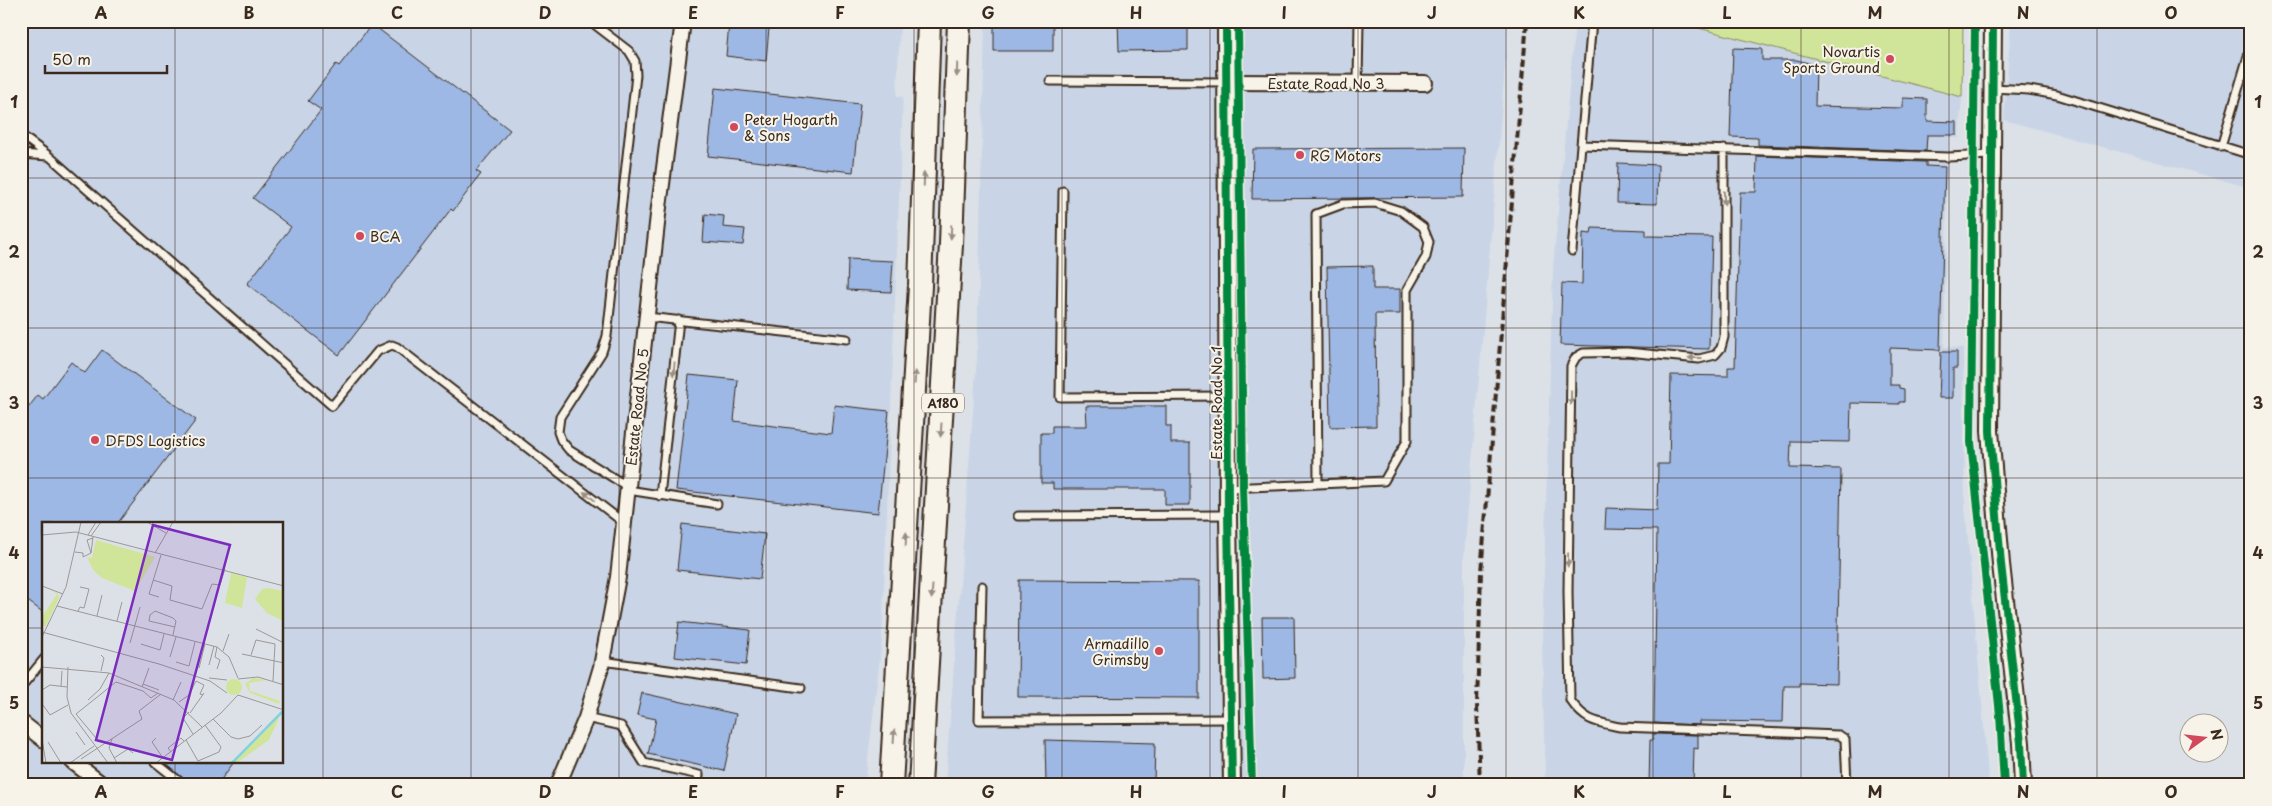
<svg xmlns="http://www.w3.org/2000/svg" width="2272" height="806" font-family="'Playpen Sans',sans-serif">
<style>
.built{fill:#c9d5e6;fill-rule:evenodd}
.green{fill:#d1e59a;stroke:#86885c}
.building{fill:#9db8e4;stroke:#3b2a1e}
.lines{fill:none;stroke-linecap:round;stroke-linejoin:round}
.service-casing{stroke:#3b2a1e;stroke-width:11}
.minor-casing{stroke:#3b2a1e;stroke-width:18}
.tertiary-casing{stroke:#3b2a1e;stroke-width:20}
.trunk-casing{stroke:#3b2a1e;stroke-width:26}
.service{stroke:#f7f3e8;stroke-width:7}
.minor{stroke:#f7f3e8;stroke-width:14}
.tertiary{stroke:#f7f3e8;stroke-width:16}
.trunk{stroke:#f7f3e8;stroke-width:22}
.rail{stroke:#3b2a1e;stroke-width:4;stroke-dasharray:8 4;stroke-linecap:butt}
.cycleway-casing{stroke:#f7f3e8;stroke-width:11}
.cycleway{stroke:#00873e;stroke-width:8}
.oneway{fill:#998e83}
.grid{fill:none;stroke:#3b2a1e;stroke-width:1;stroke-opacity:0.55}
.poi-dot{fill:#d1495b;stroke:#f7f3e8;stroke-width:2}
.labels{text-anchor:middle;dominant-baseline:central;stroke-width:4;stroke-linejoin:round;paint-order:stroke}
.shield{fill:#f7f3e8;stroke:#73665b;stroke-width:1}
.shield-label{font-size:12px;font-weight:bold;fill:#3b2a1e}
.poi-label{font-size:14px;fill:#3b2a1e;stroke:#f7f3e8;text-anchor:start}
.street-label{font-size:14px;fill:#3b2a1e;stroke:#f7f3e8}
.inset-river{fill:none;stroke:#83d1e1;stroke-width:2.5}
.inset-road{fill:none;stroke:#9c9897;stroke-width:1}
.view{fill:#7b2cbf;fill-opacity:0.15;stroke:#7b2cbf;stroke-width:2.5}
.inset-edge{fill:none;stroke:#3b2a1e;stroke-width:2.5}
.neatline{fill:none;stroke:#3b2a1e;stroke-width:2}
.grid-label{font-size:16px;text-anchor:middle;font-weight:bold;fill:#3b2a1e}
</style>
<rect width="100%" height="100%" fill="#dce1e7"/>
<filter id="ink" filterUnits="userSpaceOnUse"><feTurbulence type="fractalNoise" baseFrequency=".02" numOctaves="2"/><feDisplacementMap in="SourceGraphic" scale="10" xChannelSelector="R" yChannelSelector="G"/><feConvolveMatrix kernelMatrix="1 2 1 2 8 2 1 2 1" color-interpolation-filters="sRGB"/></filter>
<g filter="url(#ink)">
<path class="built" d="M21,21H900L897,96L903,97L882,640L865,785H21ZM44,524H282V762H44Z
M985,21H1509L1464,556V785H945L977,357Z
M1575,21H1672L1962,97L1959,138H1950L1948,157L1944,347L1963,348L1965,505L1989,785H1545L1542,639L1553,268Z
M2011,21H2251V188L2004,120Z"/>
<path class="green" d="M1672,21H1963L1962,97Z"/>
<path class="building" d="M994,21H1053V51H994Z
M1118,21H1188V50L1119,51Z
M372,24L510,130L476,171L481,174L453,211L451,209L339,355L247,284L291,227L253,198L321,110L308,101L336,64L339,66Z
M729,24L769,28L766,61L726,56Z
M1733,48L1762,49V60H1797L1816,65L1815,106L1903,108V98L1927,99V121L1957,122V135H1927L1926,151L1758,145V138L1730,137Z
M715,88L860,104L853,172L708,156Z
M1464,148L1463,197L1252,199L1253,149Z
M1757,156L1926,162V166L1945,167L1940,350L1890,348V385H1899V388L1904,389V402H1899V404L1851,403L1850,442L1791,441L1790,468L1841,469L1837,684L1799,683V686H1784L1783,722L1699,721V725L1654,723L1657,530L1605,529L1606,508L1657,510L1658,464H1669L1671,375L1728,376V367H1735L1740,192H1756Z
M1618,163L1658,165L1657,204L1617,203Z
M705,214L724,216L723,227L745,229L743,245L703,242Z
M1592,228L1646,230V236L1712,237L1709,349L1560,345L1562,283L1582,284L1583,233L1591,234Z
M848,259L893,261L891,292L847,290Z
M1373,266V289H1400V314H1375L1376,426L1330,427L1327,267Z
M102,350L196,420L117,524H44V613L21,596V417L38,395L43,399L71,362L85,373Z
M1941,352H1957V368H1953V398H1939Z
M689,375L738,380L734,421L831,433L834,405L889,411L878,513L676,490Z
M1086,406H1166V426H1171V443H1190V505H1165V489H1053V483H1041V433H1052V426H1087Z
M682,524L765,534L760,579L677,570Z
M1019,580L1199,581V698L1018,697Z
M1262,617H1294L1295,678L1263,679Z
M679,622L750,630L746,665L675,657Z
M642,693L736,714L724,771L648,754L656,719L637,715Z
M1653,734L1698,735V749L1694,748L1693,785H1649L1650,740H1653Z
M1045,740L1155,743L1154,785H1046Z
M164,762H234L217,785H191Z"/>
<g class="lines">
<g class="service-casing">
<path id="service" d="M590,21L629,51L635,61L636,75L607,336L602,352L560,417L558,432L561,440L569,450L628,487
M1050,81L1227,82
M1358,83L1359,21
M1993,88L2029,90L2057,95L2251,155
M21,135L49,156L332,406L378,351L392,345L397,347L624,523
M1581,145L1592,21
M2221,147L2251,46
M1724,149V337L1721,348L1715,355L1699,359L1627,352L1583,353L1576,357L1571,366L1568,592L1570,700C1586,722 1595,722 1620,727L1839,735L1845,739L1847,785
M21,154L48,156
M1063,191L1060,397L1228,396
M1572,251L1581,145L1948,157L1991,155
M647,317L847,339
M1229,488L1384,481L1407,441V290L1426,257L1429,242L1423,227L1401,211L1375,203L1343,204L1316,214L1318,483
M628,490L717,504
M660,496L679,320
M1018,516L1228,515
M982,586L979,720L1231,719
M602,661L801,688
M21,687L44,659
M586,718L621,726L644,763L699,775L698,785
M155,762L184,785"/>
</g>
<g class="minor-casing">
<path id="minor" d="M1227,82L1425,83
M21,722L44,740
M73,762L103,785
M558,785L586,718L601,667L618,577L658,215L683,21"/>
</g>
<g class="tertiary-casing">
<path id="tertiary" d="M1226,21L1228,515L1232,785
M1993,21L1990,431L2001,564L2021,743L2023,785"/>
</g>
<g class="trunk-casing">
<path id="trunk" d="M891,785L920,286L929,21
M920,785L951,244L959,21"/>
</g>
<use href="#service" class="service"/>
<use href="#minor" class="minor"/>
<use href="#tertiary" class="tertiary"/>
<use href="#trunk" class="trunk"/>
<path class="rail" d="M1480,785L1477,705L1481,572L1527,21"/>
<g class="cycleway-casing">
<path id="cycleway" d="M1226,21L1228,515L1232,785
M1238,21L1243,487L1252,785
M1975,21L1971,442L2000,715L2004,785
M1993,21L1990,431L2001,564L2021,743L2023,785"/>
</g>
<use href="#cycleway" class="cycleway"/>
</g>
<defs><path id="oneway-solid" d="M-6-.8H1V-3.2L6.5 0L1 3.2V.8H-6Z" transform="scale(1.25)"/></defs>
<g class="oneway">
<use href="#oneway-solid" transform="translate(957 70) rotate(92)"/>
<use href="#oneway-solid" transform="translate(924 179) rotate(-88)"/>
<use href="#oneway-solid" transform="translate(1724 198) rotate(90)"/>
<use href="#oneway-solid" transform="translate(951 232) rotate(92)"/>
<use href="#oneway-solid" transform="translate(1695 358) rotate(180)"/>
<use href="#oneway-solid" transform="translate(674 369) rotate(95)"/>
<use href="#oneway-solid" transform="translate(915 377) rotate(-87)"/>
<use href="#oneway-solid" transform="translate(1571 398) rotate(91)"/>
<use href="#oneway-solid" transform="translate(941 430) rotate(94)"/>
<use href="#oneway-solid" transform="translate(589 496) rotate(-143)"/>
<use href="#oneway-solid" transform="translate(906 539) rotate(-87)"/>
<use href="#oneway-solid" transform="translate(1568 560) rotate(91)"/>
<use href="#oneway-solid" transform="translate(932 592) rotate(94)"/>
<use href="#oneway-solid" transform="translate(894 736) rotate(-86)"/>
</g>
</g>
<path class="grid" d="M175,21V524M323,21V785M471,21V785M619,21V785M766,21V785M914,21V785M1062,21V785M1210,21V785M1358,21V785M1506,21V785M1653,21V785M1801,21V785M1949,21V785M2097,21V785M21,178H2251M21,328H2251M21,478H2251M21,628H44M282,628H2251M175,762V785"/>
<g class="poi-dot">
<circle cx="1890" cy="59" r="5"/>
<circle cx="734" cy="127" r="5"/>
<circle cx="1300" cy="155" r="5"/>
<circle cx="360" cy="236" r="5"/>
<circle cx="95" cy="440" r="5"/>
<circle cx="1159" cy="651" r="5"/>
</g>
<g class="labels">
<rect class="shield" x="922" y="393.5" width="42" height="19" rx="4"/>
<g class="shield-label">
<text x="943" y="403">A180</text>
</g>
<g class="poi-label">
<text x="1880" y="51" text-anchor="end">Novartis<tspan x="1880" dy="16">Sports Ground</tspan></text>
<text x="744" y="119">Peter Hogarth<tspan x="744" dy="16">&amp; Sons</tspan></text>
<text x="1310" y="155">RG Motors</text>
<text x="370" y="236">BCA</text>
<text x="105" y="440">DFDS Logistics</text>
<text x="1149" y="643" text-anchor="end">Armadillo<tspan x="1149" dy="16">Grimsby</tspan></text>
</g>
<g class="street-label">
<text x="1326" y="83">Estate Road No 3</text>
<text transform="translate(1216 403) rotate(-90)">Estate Road No 1</text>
<text transform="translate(637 407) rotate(-84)">Estate Road No 5</text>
</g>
</g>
<g transform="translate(42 522)">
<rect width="241" height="241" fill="#dce1e7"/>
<path d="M54,18L113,35L93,69L60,56L51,48L45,35L50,36ZM189,51L205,55L200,86L183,81ZM227,66L241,69V99L225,91L213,77L220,67ZM7,67L16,71L17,76L4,104H0V95L15,72ZM211,156L219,157L225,158L207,161L208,169L238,179L237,182L208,171L203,162ZM184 165a8 8 0 1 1 16 0a8 8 0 1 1-16 0ZM234,194L237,196L227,218L195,241H186L199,233Z" fill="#d1e59a"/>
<path class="inset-river" d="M190,241L240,190"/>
<path class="inset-road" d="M105,0L124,11M0,13L34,10L242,64M46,13L54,0M49,14L59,0M51,16L45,18L49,31L51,15M33,30L41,31V35L49,31M113,31L131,0M111,58L130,64L128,78L160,87L170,62L178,63L183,47M0,64L21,72M117,75L107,72L119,33M15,84L175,125L187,135L196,156M36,89L38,85L42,86L47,67L38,65M55,94L60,73M75,99L80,80M214,107L242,121M0,110L117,142L168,159L185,171M131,113L134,99L131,96L113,89L108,93L107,99L133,105M0,115L24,65L39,0M88,121L98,85M99,122L118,128L122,112M181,129L187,112M200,132L242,141M209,133L214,118L233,122L231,159M128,135L134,115M134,140L147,144L153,120M167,143L172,124M0,145L67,151L132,178L160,205M26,145L25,175L29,191L66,241M157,146L163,122M175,147L178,138L173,135L175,125M59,149L62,136L59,133M167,156L185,158M196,157L216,155L242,163M101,162L117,168M19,164L20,149M100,165L107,146M0,168L8,163L25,165M196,173L242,188M46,178L58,167L67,151M131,178L139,160M137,180L147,173L154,159L162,163L158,172L161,173M1,183L8,193L26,183M147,190L141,196L151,212M148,191L162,171M171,197L189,215L196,217L208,214L220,203M34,210L43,223M54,216L34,192L74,160L101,169L109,176L116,171M114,216L110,220L121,236M0,217L4,241M70,217L67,226L75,241M144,218L156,239L177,230L179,225L163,203M6,220L19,241M129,230L126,226L139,216L142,219M72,236L86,227L91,231M39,237L100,197L97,189L119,172M28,241L52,224M114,241L179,191L196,173"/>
<path class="view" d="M111,3L188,23L130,238L54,218Z"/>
<rect width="241" height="241" class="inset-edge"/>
</g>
<rect width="2272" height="806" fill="none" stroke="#f7f3e8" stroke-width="55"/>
<g transform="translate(2204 738) rotate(75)"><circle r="24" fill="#f7f3e8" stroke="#aca397"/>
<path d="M0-4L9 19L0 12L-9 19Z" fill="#d1495b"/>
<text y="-8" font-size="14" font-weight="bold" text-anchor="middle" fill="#3b2a1e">N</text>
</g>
<path d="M45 65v8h122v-8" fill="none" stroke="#3b2a1e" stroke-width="2.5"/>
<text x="52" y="65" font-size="15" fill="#3b2a1e" stroke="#f7f3e8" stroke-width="4" paint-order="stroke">50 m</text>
<rect x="28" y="28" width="2216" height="750" class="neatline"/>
<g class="grid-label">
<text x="101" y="19">A</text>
<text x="249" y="19">B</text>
<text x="397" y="19">C</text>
<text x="545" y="19">D</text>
<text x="693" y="19">E</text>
<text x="840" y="19">F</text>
<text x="988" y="19">G</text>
<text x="1136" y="19">H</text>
<text x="1284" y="19">I</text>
<text x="1432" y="19">J</text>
<text x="1579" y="19">K</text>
<text x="1727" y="19">L</text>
<text x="1875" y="19">M</text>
<text x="2023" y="19">N</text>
<text x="2171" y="19">O</text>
<text x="14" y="108">1</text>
<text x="2258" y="108">1</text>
<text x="14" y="258">2</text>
<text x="2258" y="258">2</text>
<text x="14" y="409">3</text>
<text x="2258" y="409">3</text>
<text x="14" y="559">4</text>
<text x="2258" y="559">4</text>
<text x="14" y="709">5</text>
<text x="2258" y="709">5</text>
<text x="101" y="798">A</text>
<text x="249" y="798">B</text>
<text x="397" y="798">C</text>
<text x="545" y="798">D</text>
<text x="693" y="798">E</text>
<text x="840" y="798">F</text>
<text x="988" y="798">G</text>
<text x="1136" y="798">H</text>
<text x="1284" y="798">I</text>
<text x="1432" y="798">J</text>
<text x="1579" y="798">K</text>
<text x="1727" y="798">L</text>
<text x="1875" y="798">M</text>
<text x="2023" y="798">N</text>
<text x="2171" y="798">O</text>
</g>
</svg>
